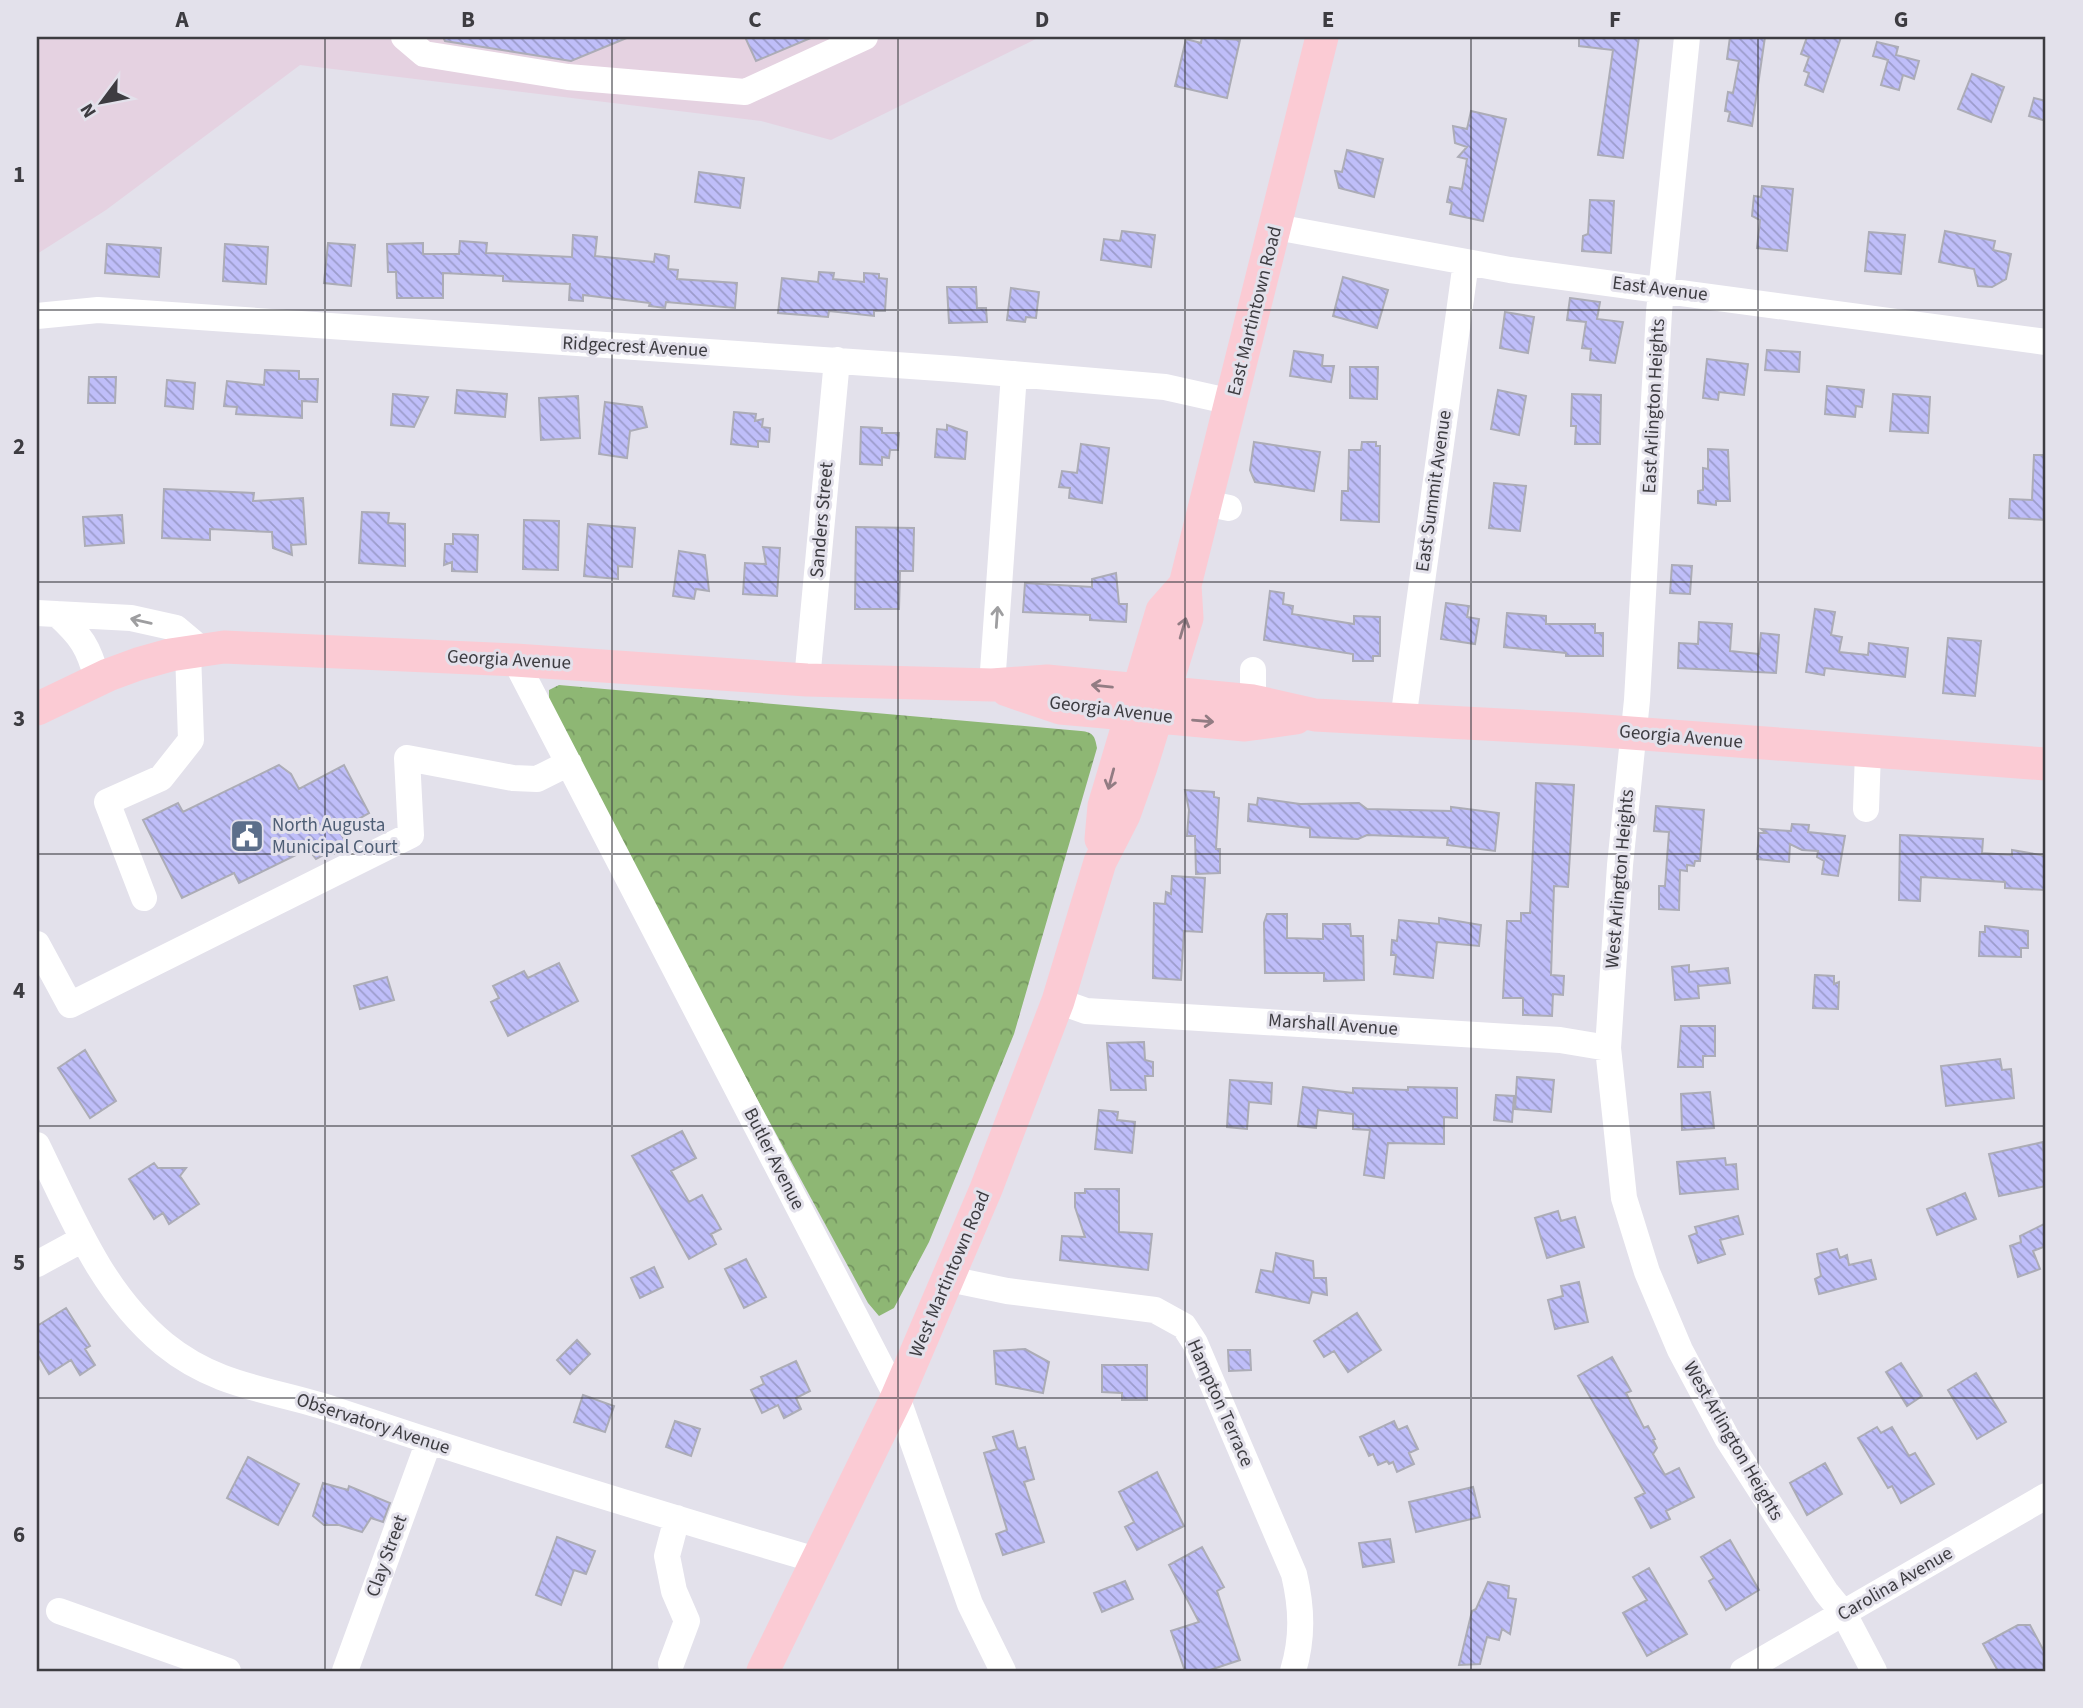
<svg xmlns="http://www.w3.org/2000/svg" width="2083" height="1708" font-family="'Source Sans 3',sans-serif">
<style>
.commercial{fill:#e5d2e1}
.forest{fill:url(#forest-crowns)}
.building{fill:url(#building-back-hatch);stroke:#acacb6;stroke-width:2}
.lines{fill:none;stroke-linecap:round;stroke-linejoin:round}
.minor{stroke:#fff;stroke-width:26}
.major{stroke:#fbcbd4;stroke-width:33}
.oneway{stroke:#9e9ea0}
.oneway2{stroke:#927c83}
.grid{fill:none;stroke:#3d3c41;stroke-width:2;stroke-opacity:0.55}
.labels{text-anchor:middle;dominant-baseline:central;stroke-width:6;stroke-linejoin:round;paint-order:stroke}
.street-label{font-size:19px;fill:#3d3c41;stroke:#e3e1eb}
.service-label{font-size:19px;fill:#4e5e75;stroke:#e3e1eb;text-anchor:start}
.neatline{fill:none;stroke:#3d3c41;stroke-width:2.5}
.grid-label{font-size:23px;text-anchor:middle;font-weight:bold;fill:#3d3c41}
</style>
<defs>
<pattern id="forest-crowns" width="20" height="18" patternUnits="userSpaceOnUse" patternTransform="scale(1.75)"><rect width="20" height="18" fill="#8eb774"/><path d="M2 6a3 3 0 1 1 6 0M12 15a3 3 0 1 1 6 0" fill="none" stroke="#759661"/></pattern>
<pattern id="building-back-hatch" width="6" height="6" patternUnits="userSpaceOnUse" patternTransform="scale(1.75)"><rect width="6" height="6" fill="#bfbef9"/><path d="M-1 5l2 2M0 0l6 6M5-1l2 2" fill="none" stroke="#9c9ccb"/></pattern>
</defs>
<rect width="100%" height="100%" fill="#e3e1eb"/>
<path class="commercial" d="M37,37H1040L831,140L761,121L300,65L106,210L37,254Z"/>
<path class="forest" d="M559,685L1081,731C1093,732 1095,736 1097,748L1014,1034L929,1242L894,1308L879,1316L868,1303L600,810L549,702V690Z"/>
<path class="building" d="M443,37H629L571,61L445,41Z
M745,37H813L756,61Z
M1202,37L1240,40L1227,98L1175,86L1186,39L1201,43Z
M1579,37H1639L1623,158L1598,155L1613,50L1579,46Z
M1730,37H1765L1752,126L1728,121L1730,112L1725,111L1728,92L1733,93L1739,61L1727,59Z
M1807,37H1841L1823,92L1805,85L1809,73L1804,71L1809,57L1801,54Z
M1877,42L1898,47L1896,55L1919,61L1914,79L1903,75L1899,90L1881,85L1888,60L1873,56Z
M1972,74L2004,87L1991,122L1958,109Z
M2034,98L2046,101V121L2029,116Z
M1471,111L1506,119L1483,221L1450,214L1452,203L1447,202L1450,187L1462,189L1467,159L1458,157L1467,147L1455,143L1453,126L1467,129Z
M1347,150L1383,159L1374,197L1339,188L1335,171L1342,172Z
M699,172L744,178L740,208L695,202Z
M1762,186L1793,189L1787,251L1757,248L1760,220L1752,216L1754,196L1761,197Z
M1590,200L1614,201L1611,253L1582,251L1583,236L1588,234Z
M1122,231L1155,235L1151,267L1101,260L1104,239L1120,241Z
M1945,231L1995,241L1993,250L2011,254L2006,279L1992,287L1978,286L1974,269L1939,262Z
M1869,232L1905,235L1901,274L1865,271Z
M573,235L597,237L595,256L654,262L655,254L669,256L668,269L678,270L677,279L737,283L735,308L666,302L665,308L649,306L650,303L583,295V301L569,300L570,284L503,281V276L443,273V298H397L396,272H388L387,244L423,243V254H459L460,241L487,243L486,253L572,257Z
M328,243L355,245L351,286L324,283Z
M107,244L161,248L159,277L105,273Z
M225,244L268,247L266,284L223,281Z
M819,272L834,273L833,279L864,282V273L879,274V278L887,279L885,311H874V316L829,311L828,317L778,313L782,278L818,282Z
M1343,277L1388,290L1377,328L1333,316Z
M947,287H976L977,308H986L987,322L949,323Z
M1011,288L1039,292L1036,318L1026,317L1025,322L1007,320Z
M1570,298L1600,302L1597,319L1623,322L1615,363L1590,360L1591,349L1582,348L1586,322L1567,320Z
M1505,312L1534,317L1528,353L1500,348Z
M1767,350L1800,352L1799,372L1765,370Z
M1294,351L1323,355L1322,366H1334L1331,382L1290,376Z
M1707,359L1748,364L1744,395L1719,392L1718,400L1703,398Z
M1350,367H1378L1377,399L1350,398Z
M265,370L299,371V379H318L317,402L302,401V418L236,414L237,407L224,406L227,381L264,385Z
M89,377H116L115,403H88Z
M167,380L195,383L193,409L165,406Z
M1827,386L1864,390L1862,407L1856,406L1855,417L1825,414Z
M457,390L507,394L505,417L455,413Z
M1498,390L1526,396L1519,435L1491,429Z
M393,394L428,397L414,427L391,425Z
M1572,394L1601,395L1600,444H1575L1576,426H1571Z
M1893,394L1930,397L1928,433L1890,431Z
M578,396L580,438L541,440L539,398Z
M605,402L642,407L647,427L630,431L627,458L599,454Z
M734,412L756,414L755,421L763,419L762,427L770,428L769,442L758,441V447L731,444Z
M947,425L967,432L965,459L935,457L937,429L947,430Z
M861,427L882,428V433H899L898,450H890L889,458L882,457V465L860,464Z
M1254,442L1320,452L1314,491L1255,482L1250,470Z
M1362,442H1376V446H1380L1379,522L1341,520L1342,491H1348L1349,450H1361Z
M1081,444L1109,448L1102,503L1069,498L1070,488L1059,487L1062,471L1077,473Z
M1708,449L1728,450L1730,501H1716V505L1698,503V491L1703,490V468L1708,469Z
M2034,455H2046V520L2009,518L2010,499L2032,500Z
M1494,483L1526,486L1520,531L1489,528Z
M164,489L254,493L253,501L303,498L306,544L291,545L292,555L273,548L272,532L210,529V540L162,538Z
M362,512L389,513L388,523L405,524V566L359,563Z
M122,515L124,543L85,546L83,517Z
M524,520L559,521L558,570L523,569Z
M588,524L635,528L632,567L618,566V579L584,576Z
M856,527L914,528L913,571H900L899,609H855Z
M453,534L478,535L477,572L452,571V562L444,565L445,544H453Z
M763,547L780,548L777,596L743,594L745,563L766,564Z
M679,551L705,555L709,591L696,589L694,599L673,596Z
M1672,565L1692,566L1690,594L1670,593Z
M1116,573L1119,604H1127L1126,622L1090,620V615L1023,612L1025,583L1092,587V579Z
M1270,591L1284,593L1283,604L1293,606L1292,614L1354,624V616L1380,617V656H1373V661H1353V654L1264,640Z
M1446,603L1469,606L1467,617L1479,619L1475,644L1441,639Z
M1815,609L1835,612L1831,635L1842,637L1839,652L1868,655L1869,643L1908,648L1905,677L1825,668L1824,675L1806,672Z
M1507,613L1546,616V624H1595V633H1603V656H1566V653L1504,647Z
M1699,622L1732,624L1730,651L1759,654L1761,633L1779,635L1776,673L1678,668L1679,643L1698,644Z
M1948,638L1981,641L1975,696L1943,693Z
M279,765L291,774L299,789L344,765L369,813L339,830L346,843L316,859L308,849L239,883L234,873L182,898L143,820L178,803L183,812Z
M1536,783L1574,785L1568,887L1554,886L1551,975L1564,976L1563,995L1553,994L1552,1016L1523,1015V998H1503L1507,921H1521V913H1530Z
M1185,790L1214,792V797L1219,798L1216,849H1220V873L1196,874L1195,836H1187L1189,810Z
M1258,798L1300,804L1359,803L1367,809L1451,811V807L1499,813L1495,851L1447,845L1448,838L1367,835L1358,839L1310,837V828L1248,821L1249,804L1257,805Z
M1656,806L1704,810L1700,861H1695L1694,866L1687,865V871L1680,870L1679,910L1659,909V886H1665L1669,832L1654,831Z
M1792,824L1809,825L1808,832L1845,836L1838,876L1822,874L1824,861L1817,857L1818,851L1802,850L1790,844L1789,862L1757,859L1759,833H1766L1761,829L1791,831Z
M1900,835L1983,839L1982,853L2012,855V850L2046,856L2045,890L2005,888V882L1921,877L1920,901L1899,900Z
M1172,876L1205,878L1202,932L1184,931L1181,980L1153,978L1154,903L1165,904L1166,892L1171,894Z
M1267,914H1287V938L1323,939V924H1350L1351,936H1363L1364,980L1324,981V973H1265L1264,923Z
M1439,918L1481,925L1479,946L1437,942L1433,978L1394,974L1396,955H1391L1392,940L1397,941L1399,920L1439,924Z
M1985,926L2028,931V948H2021V957L1979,956L1980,932H1985Z
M559,963L578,1001L508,1036L491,1002L499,998L493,986L524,971L528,978Z
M1689,965V972L1728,968L1730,983L1698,986L1699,998L1675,1000L1672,967Z
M1815,975L1834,976V984L1839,982L1838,1009L1813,1008Z
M387,977L394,1000L360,1009L354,986Z
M1681,1026H1715V1056H1703V1067H1678Z
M1144,1042L1145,1060L1153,1062V1076H1145L1146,1090H1111L1107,1043Z
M85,1050L116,1101L90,1118L58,1068Z
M2000,1059L2002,1070L2011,1069L2014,1098L1946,1106L1941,1066Z
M1517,1077L1554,1080L1551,1112L1515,1109Z
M1230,1080L1272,1083L1271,1104L1249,1102L1247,1129L1227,1127Z
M1303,1087L1353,1093V1088L1408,1090V1087L1457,1088V1118L1444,1117V1144L1388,1143L1384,1178L1364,1175L1370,1130L1353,1129V1114L1318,1110L1316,1128L1298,1126Z
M1710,1092L1714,1128L1682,1130L1681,1094Z
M1496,1095L1514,1096L1512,1122L1494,1120Z
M1099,1110L1118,1112L1117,1120L1135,1122L1132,1153L1095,1149Z
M682,1131L696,1158L671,1171L689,1202L702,1195L721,1229L711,1234L716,1244L689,1259L632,1156Z
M2043,1142L2046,1186L1999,1196L1989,1154Z
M1725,1158L1726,1165L1736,1164L1738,1189L1680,1194L1677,1162Z
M154,1163L158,1168H186L180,1176L199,1204L169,1224L163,1213L154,1219L129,1179Z
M1085,1189H1119V1232L1152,1234L1148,1270L1060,1260L1062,1236L1085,1237L1075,1207V1193H1085Z
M1965,1193L1976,1219L1937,1235L1927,1209Z
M1558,1211L1561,1221L1575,1217L1584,1247L1547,1258L1535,1218Z
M1738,1216L1743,1234L1720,1240L1725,1254L1698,1263L1689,1236L1697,1233L1695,1227Z
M2046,1223V1246L2033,1251L2040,1269L2018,1277L2010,1246L2021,1242L2020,1236Z
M1837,1249L1840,1258L1847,1255L1849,1265L1871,1260L1876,1279L1819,1294L1815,1279L1821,1276L1817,1254Z
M1276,1253L1313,1261L1314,1278H1326L1327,1295L1312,1292L1309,1303L1256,1292L1261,1270L1273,1272Z
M746,1259L766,1297L744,1308L725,1269Z
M654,1267L663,1287L640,1298L631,1278Z
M1579,1282L1588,1322L1555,1329L1548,1300L1563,1296L1561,1286Z
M66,1308L90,1346L85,1349L95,1365L80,1375L71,1360L49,1374L37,1354V1326Z
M1357,1313L1381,1350L1348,1372L1334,1351L1324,1357L1314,1341Z
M577,1340L590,1354L570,1374L557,1360Z
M1025,1349L1049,1362L1043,1393L996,1384L994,1351Z
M1228,1350H1250L1251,1370L1229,1371Z
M1612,1357L1631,1391L1626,1393L1644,1428L1648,1426L1655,1439L1653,1440L1657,1448L1653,1454L1665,1475L1679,1468L1694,1497L1666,1511L1670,1519L1651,1528L1635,1498L1645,1493L1578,1376Z
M796,1361L810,1391L796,1398L801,1409L784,1418L778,1405L762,1413L751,1390L764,1384L761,1377Z
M1901,1363L1922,1396L1907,1406L1886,1372Z
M1102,1365H1147V1400H1122V1393L1102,1392Z
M1976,1373L2006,1422L1977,1439L1948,1390Z
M583,1395L614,1406L605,1432L574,1422Z
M675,1421L700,1429L691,1456L666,1447Z
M1394,1421L1398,1430L1407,1426L1418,1449L1409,1453L1414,1464L1397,1472L1393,1462L1389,1464L1387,1461L1378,1465L1373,1454L1369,1456L1360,1437Z
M1877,1427L1881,1433L1892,1427L1909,1456L1915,1453L1934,1484L1901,1503L1892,1486L1888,1488L1858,1438Z
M1013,1431L1018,1449L1025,1447L1034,1479L1024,1482L1044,1542L1003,1555L996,1534L1007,1530L984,1453L997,1449L993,1437Z
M248,1457L299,1484L278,1525L227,1498Z
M1825,1463L1842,1494L1807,1515L1790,1483Z
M1157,1472L1184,1526L1137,1550L1125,1527L1134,1522L1119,1492Z
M323,1483L348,1490L349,1486L390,1503L383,1522L371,1518L362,1532L339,1525H324L313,1516Z
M1473,1487L1480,1517L1416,1532L1409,1502Z
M557,1537L595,1551L586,1574L574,1570L561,1605L536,1595Z
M1390,1539L1394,1562L1363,1567L1359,1543Z
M1730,1540L1759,1590L1726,1610L1709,1581L1714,1578L1701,1557Z
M1202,1547L1224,1587L1217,1591L1240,1660L1207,1671H1185L1171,1631L1199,1622L1169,1565Z
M1649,1568L1687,1634L1647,1656L1623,1613L1647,1600L1633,1577Z
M1125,1581L1133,1599L1102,1612L1094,1593Z
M1488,1582L1509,1586L1508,1598L1516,1599L1510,1634L1502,1629L1499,1640L1487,1637L1480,1664L1459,1665L1472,1611L1476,1609Z
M2018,1625H2030L2046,1655V1671H1998L1983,1644Z"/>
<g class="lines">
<path class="minor" d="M404,37L424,54L568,77L745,92L865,37
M1687,37L1659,312L1637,700L1620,865L1608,1048L1624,1198L1647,1272L1680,1350L1727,1438L1826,1592L1844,1614L1874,1671
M1276,227L1510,270L2046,342
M37,316L98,310L954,369L1165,387L1232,402
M1205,503L1229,508
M37,613L131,618L176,628L201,649
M57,614C81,636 89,647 97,679
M515,660L897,1397L970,1604L1003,1671
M1253,670V701
M807,680L837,360
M992,685L1014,374
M1403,720L1466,262
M1866,809L1868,752
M144,898L107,802L161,778L191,740L188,652
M37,944L70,1005L411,835L407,758L513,778L537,779L569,763
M1058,1001L1086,1011L1560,1040L1608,1048
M37,1145C72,1216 101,1292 164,1344C218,1388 272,1389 335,1410C494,1463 655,1513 816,1560
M37,1264L83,1239
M949,1279L1007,1291L1155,1310L1184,1326L1195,1343L1294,1574C1302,1608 1303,1638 1293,1671
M59,1611L228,1671
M671,1664L687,1621L674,1591L667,1556L677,1518
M345,1671L429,1441
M1743,1671L2046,1496"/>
<path class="major" d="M1007,690L1060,708L1083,710L1245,725L1296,718
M37,709L108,675L138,664L170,655L224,647L515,660L807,680L992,685L1047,681L1253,701L1315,715L1577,729L2046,764
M1101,839L1104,806L1162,611L1185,585
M763,1671L897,1397L986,1189L1058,1001L1100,862L1124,815L1141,767L1187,618L1185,585L1322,37"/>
</g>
<defs><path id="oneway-shaft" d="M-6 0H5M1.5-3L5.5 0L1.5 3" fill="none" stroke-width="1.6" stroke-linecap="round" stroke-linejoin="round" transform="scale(1.75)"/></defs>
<g class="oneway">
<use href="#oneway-shaft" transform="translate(997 617) rotate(-86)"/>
<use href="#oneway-shaft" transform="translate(141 621) rotate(-167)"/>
</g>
<g class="oneway2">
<use href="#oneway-shaft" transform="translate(1183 628) rotate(-74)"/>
<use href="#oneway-shaft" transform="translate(1102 686) rotate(-174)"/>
<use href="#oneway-shaft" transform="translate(1203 721) rotate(5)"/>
<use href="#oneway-shaft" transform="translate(1111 779) rotate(105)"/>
</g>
<path class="grid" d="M325,37V1671M612,37V1671M898,37V1671M1185,37V1671M1471,37V1671M1758,37V1671M37,310H2046M37,582H2046M37,854H2046M37,1126H2046M37,1398H2046"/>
<defs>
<g id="civic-square" transform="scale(1.75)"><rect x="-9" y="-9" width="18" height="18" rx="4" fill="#5c6f8a" stroke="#e3e1eb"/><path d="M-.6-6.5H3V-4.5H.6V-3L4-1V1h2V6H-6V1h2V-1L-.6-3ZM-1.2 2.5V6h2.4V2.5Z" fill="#fff"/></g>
</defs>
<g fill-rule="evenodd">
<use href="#civic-square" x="247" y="836"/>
</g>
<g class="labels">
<g class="street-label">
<text transform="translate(1660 289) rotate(7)">East Avenue</text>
<text transform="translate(1255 311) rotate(-76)">East Martintown Road</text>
<text transform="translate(635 347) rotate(3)">Ridgecrest Avenue</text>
<text transform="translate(1654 406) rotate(-87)">East Arlington Heights</text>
<text transform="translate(1434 491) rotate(-82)">East Summit Avenue</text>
<text transform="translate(822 520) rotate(-85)">Sanders Street</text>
<text transform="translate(509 660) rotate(3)">Georgia Avenue</text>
<text transform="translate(1111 710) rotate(7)">Georgia Avenue</text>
<text transform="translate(1681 737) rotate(5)">Georgia Avenue</text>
<text transform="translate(1620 879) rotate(-85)">West Arlington Heights</text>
<text transform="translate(1333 1025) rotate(4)">Marshall Avenue</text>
<text transform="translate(774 1159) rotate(63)">Butler Avenue</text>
<text transform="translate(950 1274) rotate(-67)">West Martintown Road</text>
<text transform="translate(1220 1403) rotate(66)">Hampton Terrace</text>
<text transform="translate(373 1424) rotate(18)">Observatory Avenue</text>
<text transform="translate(1733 1441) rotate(60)">West Arlington Heights</text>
<text transform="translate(387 1556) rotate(-70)">Clay Street</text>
<text transform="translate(1895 1584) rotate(-30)">Carolina Avenue</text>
</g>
<g class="service-label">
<text x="272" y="825">North Augusta<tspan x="272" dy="22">Municipal Court</tspan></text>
</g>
</g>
<rect width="2083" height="1708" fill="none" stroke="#e3e1eb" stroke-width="77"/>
<g transform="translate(102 102) rotate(238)" stroke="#e3e1eb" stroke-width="5" paint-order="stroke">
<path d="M0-5L12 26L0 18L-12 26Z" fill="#3d3c41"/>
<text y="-10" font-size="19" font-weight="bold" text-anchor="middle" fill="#3d3c41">N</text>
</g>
<rect x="38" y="38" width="2006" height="1632" class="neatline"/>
<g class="grid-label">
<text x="182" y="27">A</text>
<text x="468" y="27">B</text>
<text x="755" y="27">C</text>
<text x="1042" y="27">D</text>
<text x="1328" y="27">E</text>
<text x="1615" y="27">F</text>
<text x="1901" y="27">G</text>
<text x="19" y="182">1</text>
<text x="19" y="454">2</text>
<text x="19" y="726">3</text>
<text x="19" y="998">4</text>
<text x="19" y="1270">5</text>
<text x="19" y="1542">6</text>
</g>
</svg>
